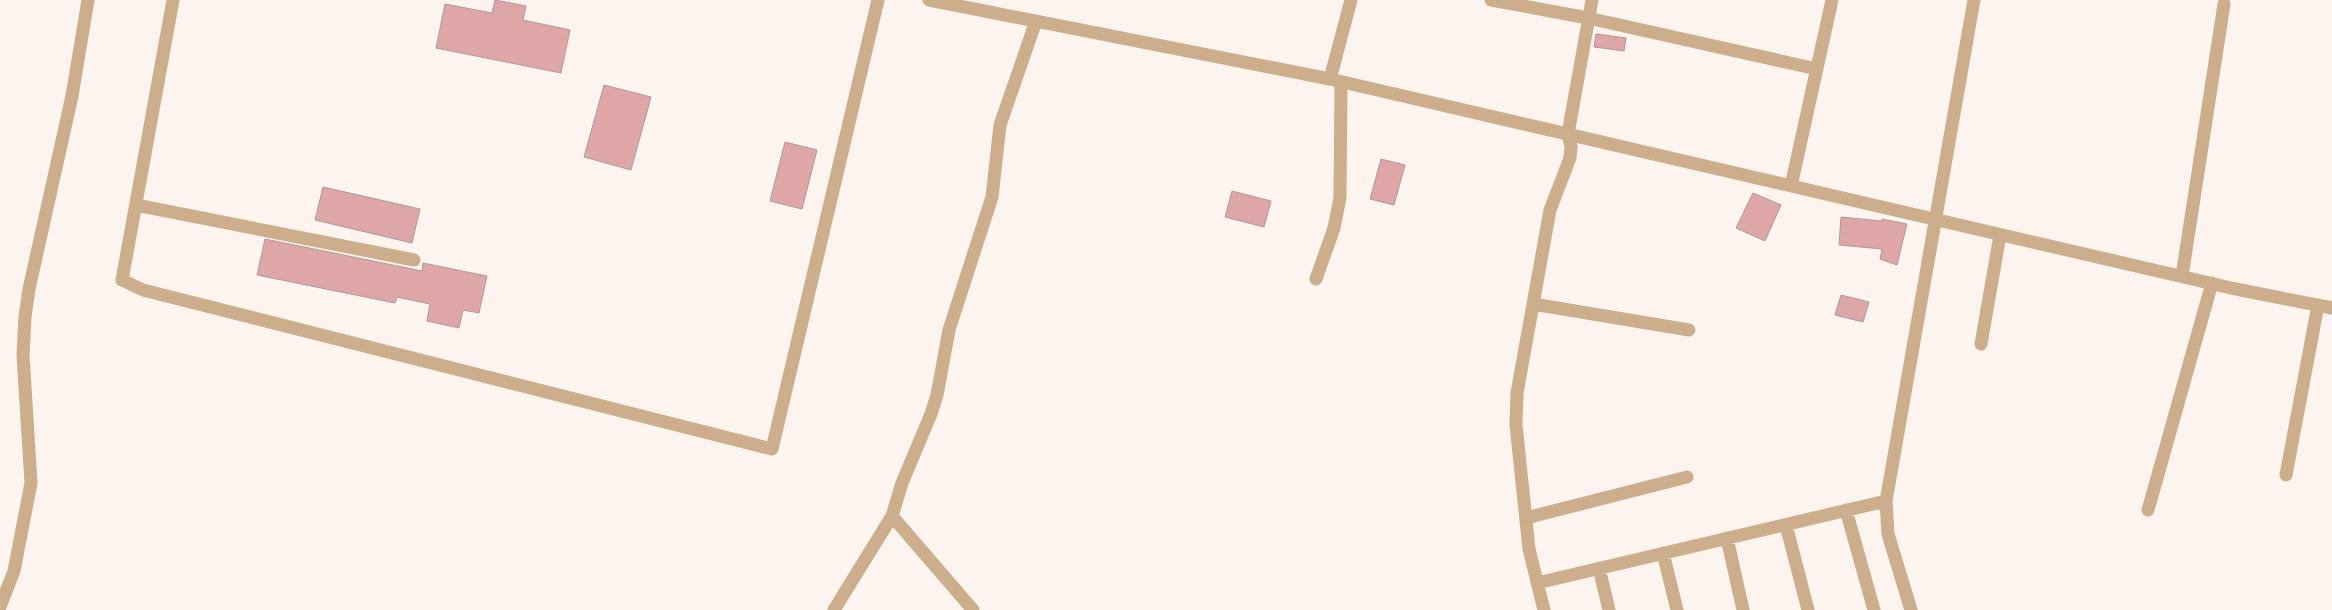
<svg xmlns="http://www.w3.org/2000/svg" width="2332" height="610" font-family="'Public Sans',sans-serif">
<style>
.building{fill:#dea6a6;stroke:#af9898}
.lines{fill:none;stroke-linecap:round;stroke-linejoin:round}
.street{stroke:#ccad8c;stroke-width:13}
</style>
<rect width="100%" height="100%" fill="#fdf4f0"/>
<path class="building" d="M495,0L526,6L523,20L570,30L561,73L436,48L445,4L492,13Z
M1596,34L1626,38L1624,51L1594,47Z
M604,85L651,97L631,170L584,157Z
M785,142L817,150L802,209L770,201Z
M1381,159L1405,165L1394,205L1370,199Z
M323,187L420,209L412,243L315,220Z
M1232,191L1271,201L1264,227L1225,217Z
M1753,193L1781,205L1765,241L1736,228Z
M1841,217L1882,221V219L1907,224L1897,265L1880,259L1882,249L1839,245Z
M265,239L422,271L423,263L487,276L479,313L463,310L459,328L427,321L430,304L397,297L395,303L257,275Z
M1841,295L1869,302L1863,322L1835,315Z"/>
<g class="lines">
<path class="street" d="M173,0L122,280L143,290L772,449L878,0
M929,0L1330,79L2231,288L2332,308
M1491,0L1588,18L1817,69
M1330,79L1351,0
M1791,186L1832,0
M136,205L414,260
M2182,276L2224,4
M1316,279L1334,228L1340,198L1341,82
M1533,304L1689,330
M1981,344L2000,235
M2286,475L2318,305
M1846,510L1874,610
M2148,510L2212,283
M1526,518L1687,477
M1786,525L1808,610
M1727,538L1743,610
M1663,553L1677,610
M1599,568L1609,610
M1537,583L1886,501
M0,607L14,571L31,483L23,355L25,317L29,289L72,96L88,0
M834,610L892,516
M973,610L892,516L902,483L931,414L937,395L949,330L992,197L1000,125L1036,21
M1544,610L1529,549L1516,425L1517,393L1550,210L1570,158L1571,147L1568,134L1592,0
M1911,610L1888,534L1886,501L1974,0"/>
</g>
</svg>
